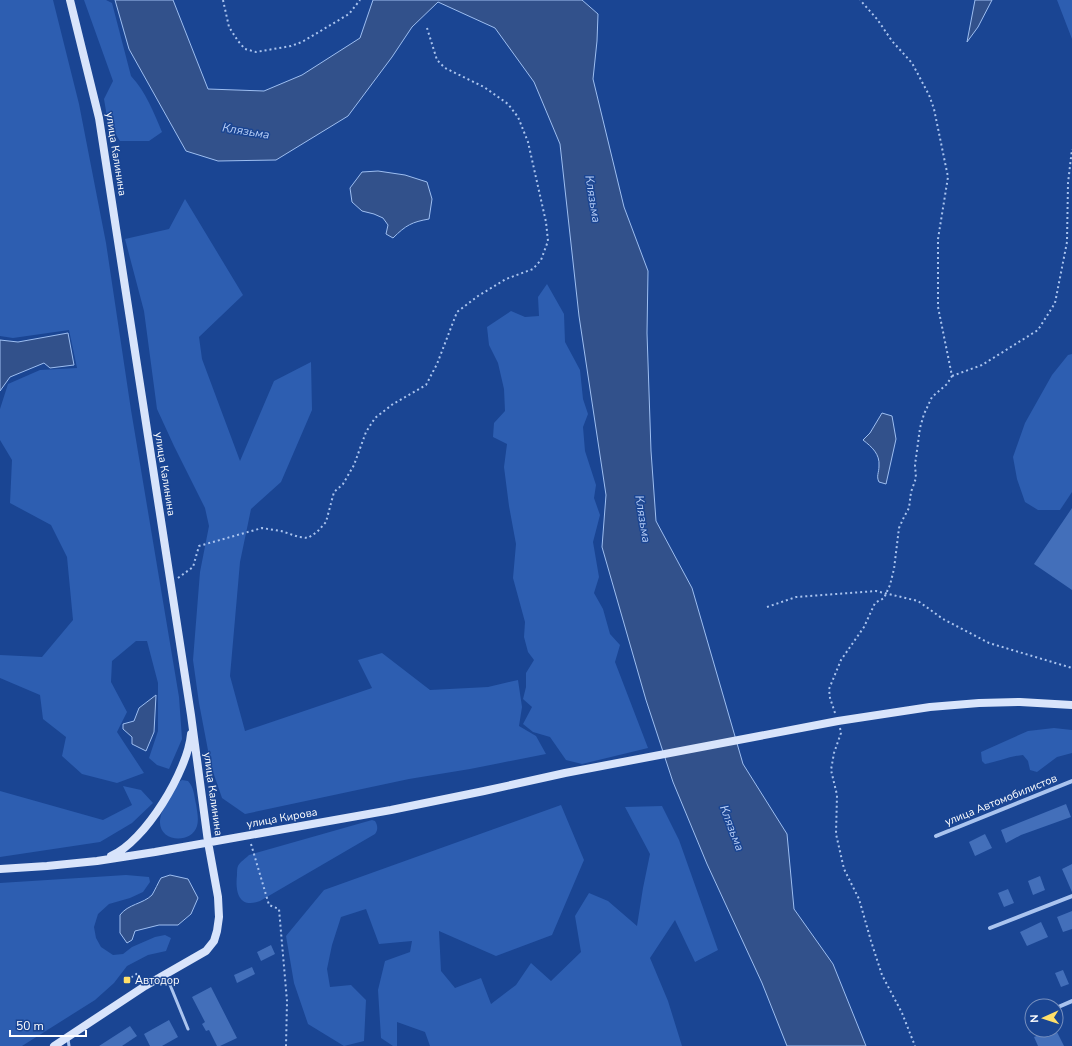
<svg xmlns="http://www.w3.org/2000/svg" width="1072" height="1046" font-family="'Nunito Sans',sans-serif">
<style>
.green{fill:#2d5eb1}
.water{fill:#32518b;stroke:#9dbef1}
.building{fill:#436fba}
.lines{fill:none;stroke-linecap:round;stroke-linejoin:round}
.path{stroke:#aac4ef;stroke-width:2;stroke-dasharray:2 3;stroke-linecap:butt}
.lane{stroke:#aac4ef;stroke-width:3}
.street{stroke:#aac4ef;stroke-width:4}
.secondary{stroke:#d8e4fb;stroke-width:8}
.poi-dot{fill:#ffdf69;stroke:#1a4593;stroke-width:1.5}
.labels{text-anchor:middle;dominant-baseline:central;stroke-width:3;stroke-linejoin:round;paint-order:stroke}
.street-label{font-size:11px;fill:#fff;stroke:#1a4593}
.poi-label{font-size:11px;fill:#fff;stroke:#1a4593;text-anchor:start}
.water-label{font-size:12px;font-style:italic;fill:#b7cef6;stroke:#1a4593}
</style>
<rect width="100%" height="100%" fill="#1a4593"/>
<path class="green" d="M0,0H53L79,104L106,243L131,410L179,697L182,739L169,769L157,765L149,758L158,731V683L147,641H136L112,661L111,682L127,712L117,732L144,773L117,783L82,774L62,756L66,737L43,719L40,695L0,678V655L42,657L73,620L67,557L51,525L10,503L12,460L0,440V409L8,384L40,370L77,368L69,330L13,338L0,336Z
M84,0H106L112,3L131,76C146,92 154,113 162,132L149,141H120L108,123L104,99L113,81Z
M1057,0H1072V39Z
M185,199L243,295L199,337L202,359L240,461L274,381L311,362L312,410L281,482L251,509L240,562L230,676L245,731L372,688L358,660L382,653L430,690L488,687L518,680L522,707L519,726L536,736L546,754L470,769L409,779L245,814L222,798L211,766L199,703L193,660L200,572L209,526L205,508L174,446L157,409L144,311L125,239L169,229Z
M547,284L564,314L565,342L580,370L583,399L588,414L583,427L585,451L596,485L594,498L600,515L593,542L599,577L594,593L603,609L610,634L620,645L615,662L648,748L582,764L566,760L550,737L533,732L523,724L532,707L523,699L526,687V673L534,660L528,652L524,637L525,622L513,578L516,544L509,506L504,467L507,444L493,437L494,423L505,411L504,389L498,363L489,345L487,327L511,311L525,317L539,316L538,297Z
M1072,354V492L1060,510H1038L1025,502L1017,479L1013,457L1025,423L1052,375L1068,355Z
M1054,728L1072,730V753L1057,757L1037,772L1030,770L1028,761L1023,755C1010,756 998,762 985,764L982,761L981,752L1028,731Z
M182,780L188,781C194,787 194,796 196,804C197,811 199,819 197,826C191,846 153,842 161,815C164,805 174,792 179,782Z
M123,786L141,790L153,803L132,823L100,842L0,857V791L103,820L132,805Z
M561,805L584,860L552,935L496,956L439,931L441,971L455,988L481,978L491,1004L516,985L531,963L551,981L581,952L575,916L589,893L608,901L637,926L643,888L650,854L625,807L662,806L679,840L718,950L695,962L675,920L650,958L668,1001L682,1046H430L425,1032L397,1022V1046H393L381,1038L378,990L385,961L410,952L412,941L379,944L366,909L341,917L332,945L327,969L330,987L351,985L366,1000L364,1041L344,1046L308,1024L294,983L286,936L324,890Z
M372,820L375,821C378,826 378,830 375,834L260,901C239,909 235,892 237,875C237,872 237,868 238,866C240,862 246,858 249,855Z
M126,875L149,877L150,882L143,892L130,898L109,904L98,914L94,927L96,938L101,947L113,955L123,954L132,947L155,937L165,935L171,938L166,951L148,955L127,966L114,983L95,1000L22,1046H0V883Z"/>
<path class="water" d="M115,0H173L208,89L264,91L302,75L360,38L373,0H582L598,14L597,41L593,79L624,207L648,271L647,333L651,451L656,521L692,588L743,764L787,834L794,909L833,964L866,1046H787L762,983L707,864L673,782L646,700L602,547L606,495L579,316L560,144L534,82L495,28L438,2L412,27L392,57L348,116L276,160L218,161L186,151L129,49Z
M975,0H992L978,27L967,42Z
M378,171L405,175L427,182L432,199L429,219C412,222 406,225 393,238L386,234L388,225L383,218L374,214L362,211L352,202L350,188L362,172Z
M68,333L74,365L50,368L44,363L10,377L0,391V340L18,342Z
M882,413L892,416L896,439L886,484L879,482C876,476 879,473 879,466C880,454 872,447 863,440L870,433Z
M156,695L154,732L146,751L132,744V737L123,729V724L134,721L139,708Z
M170,875L188,879L198,898L191,914L178,925H159L135,931L132,940L127,943L120,933V915C128,904 143,904 152,895C155,890 158,883 161,878Z"/>
<path class="building" d="M1072,508V590L1034,564Z
M1066,804L1071,817L1021,835L1006,843L1001,830Z
M985,834L992,848L975,856L969,842Z
M1072,864V892L1062,869Z
M1040,876L1045,890L1033,895L1028,881Z
M1008,889L1014,903L1004,907L998,893Z
M1072,911V929L1063,932L1057,917Z
M1041,922L1048,937L1027,946L1020,932Z
M271,945L275,954L261,961L257,952Z
M252,967L255,974L237,983L234,975Z
M1063,970L1069,984L1061,987L1055,973Z
M211,987L237,1038L220,1046H217L209,1030L206,1031L202,1024L205,1022L192,997Z
M169,1020L178,1037L162,1046H150L144,1034Z
M130,1026L137,1036L122,1046H99Z
M1051,1030H1056L1064,1046H1038L1034,1037Z"/>
<g class="lines">
<path class="path" d="M223,0L229,27L238,41L245,49L256,52L291,46L302,42L349,14L360,0
M952,376L982,365L1038,330L1055,303L1067,242L1068,183L1072,149
M178,578L193,567L199,546L262,528L281,531L299,537L308,538L317,532L326,522L334,492L343,484L354,465L366,432L375,418L393,404L426,385L437,364L457,312L478,296L506,279L533,269L541,260L548,241L546,222L528,142L518,117L508,104L484,87L445,68L437,60L427,28
M767,607L796,597L876,591L918,601L943,619L989,643L1072,668
M835,713L830,698L829,689L841,660L864,627L875,603L884,598L890,585L894,569L899,528L904,517L909,508L911,492L916,478L915,465L920,428L924,414L932,397L947,384L952,376L938,307V239L948,177L934,109L929,95L912,63L892,41L877,19L860,0
M840,728L841,733L834,753L831,770L837,795L836,834L844,869L859,899L871,941L882,975L902,1013L915,1046
M251,844L269,905L279,909L287,1001L286,1046
M127,980L138,973"/>
<path class="lane" d="M166,975L188,1029
M68,1039L69,1046"/>
<path class="street" d="M936,836L1072,781
M990,928L1072,896
M1056,1008L1072,1001"/>
<path class="secondary" d="M111,856C145,842 188,770 191,734
M0,869L47,866L97,861L155,852L391,810L484,791L565,773L838,721L930,707L979,703L1020,702L1072,705
M54,1046L145,986L206,951L214,941L217,931L219,917L218,897L208,842L191,715L99,118L70,0"/>
</g>
<rect class="poi-dot" x="123" y="976" width="8" height="8" rx="2"/>
<g class="labels">
<g class="street-label">
<text transform="translate(116 154) rotate(81)">улица Калинина</text>
<text transform="translate(165 474) rotate(81)">улица Калинина</text>
<text transform="translate(213 794) rotate(82)">улица Калинина</text>
<text transform="translate(1001 800) rotate(-22)">улица Автомобилистов</text>
<text transform="translate(282 818) rotate(-10)">улица Кирова</text>
</g>
<g class="poi-label">
<text x="135" y="980">Автодор</text>
</g>
<g class="water-label">
<text transform="translate(246 131) rotate(9)">Клязьма</text>
<text transform="translate(593 199) rotate(81)">Клязьма</text>
<text transform="translate(643 519) rotate(81)">Клязьма</text>
<text transform="translate(732 828) rotate(69)">Клязьма</text>
</g>
</g>
<g transform="translate(1044 1018) rotate(267)"><circle r="19" fill="#1a4593" stroke="#768fbe"/>
<path d="M0-3L7 15L0 10L-7 15Z" fill="#ffdf69"/>
<text y="-6" font-size="11" font-weight="bold" text-anchor="middle" fill="#ffffff">N</text>
</g>
<path d="M10 1030v6h76v-6" fill="none" stroke="#ffffff" stroke-width="2"/>
<text x="16" y="1030" font-size="12" fill="#ffffff" stroke="#1a4593" stroke-width="3" paint-order="stroke">50 m</text>
</svg>
